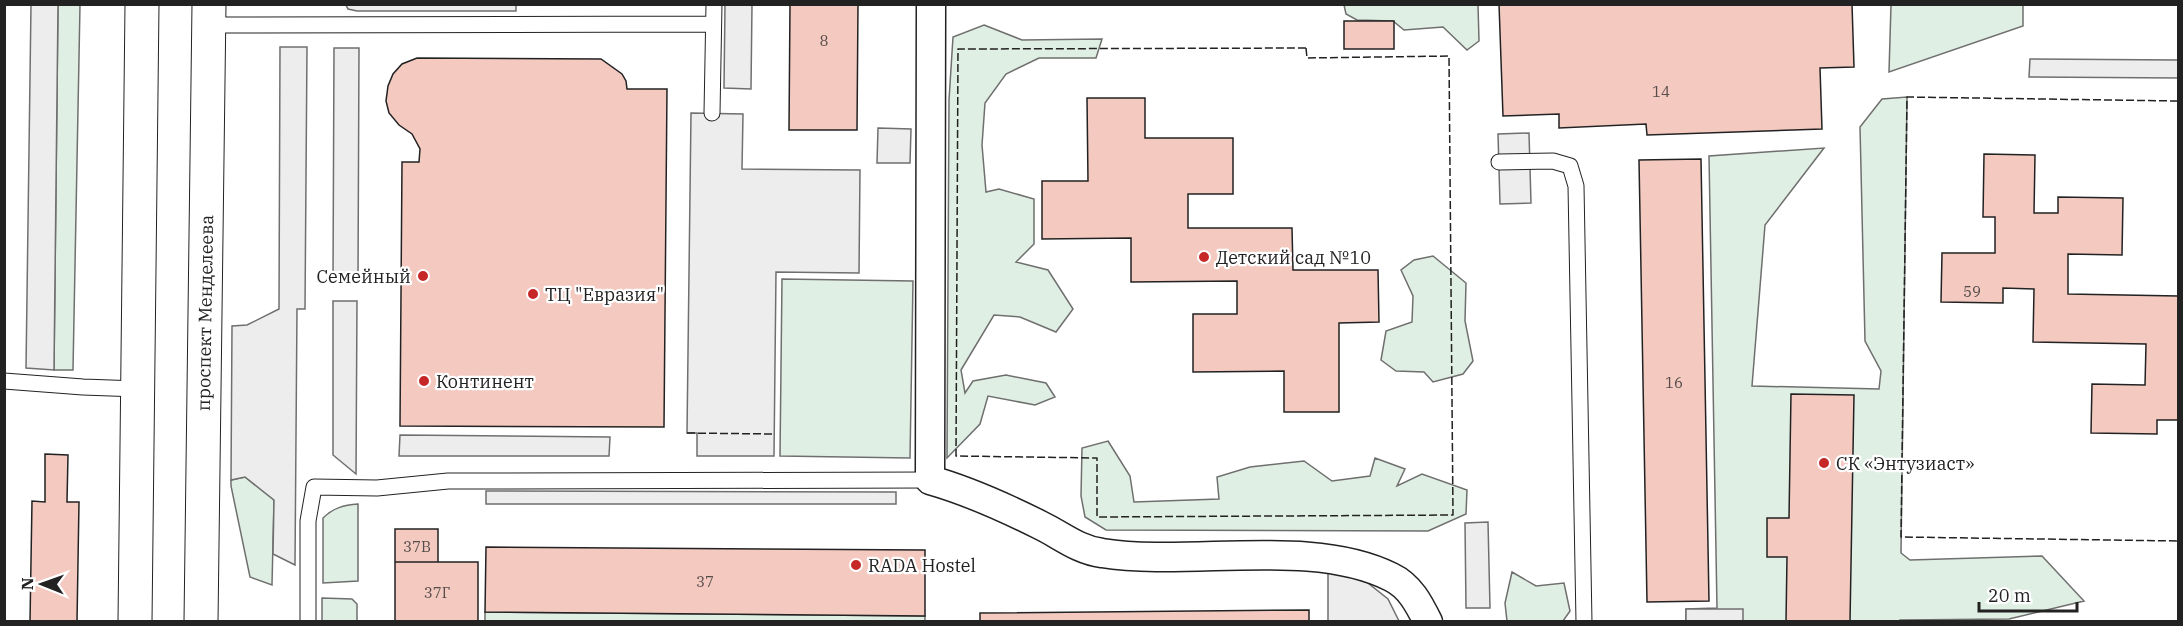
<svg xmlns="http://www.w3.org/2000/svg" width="2183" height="626" font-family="'IBM Plex Serif',serif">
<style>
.green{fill:#e0efe3;stroke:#6f6f6f;stroke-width:1.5}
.parking{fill:#ededed;stroke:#6f6f6f;stroke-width:1.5}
.building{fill:#f3c9c0;stroke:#222;stroke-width:1.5}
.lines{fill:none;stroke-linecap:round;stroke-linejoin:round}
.lane-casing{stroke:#222;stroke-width:17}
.street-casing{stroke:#222;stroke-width:31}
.primary-casing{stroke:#222;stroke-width:35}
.lane{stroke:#fff;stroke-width:15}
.street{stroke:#fff;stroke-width:28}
.primary{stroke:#fff;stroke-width:33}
.fence{stroke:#222;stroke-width:1.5;stroke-dasharray:8 3;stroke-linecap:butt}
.poi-dot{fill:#c62828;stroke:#fff;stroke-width:2}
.labels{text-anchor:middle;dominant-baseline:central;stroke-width:4.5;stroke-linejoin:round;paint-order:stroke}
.number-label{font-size:15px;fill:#564c4a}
.poi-label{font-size:18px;fill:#222;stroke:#fff;text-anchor:start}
.street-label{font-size:18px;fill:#222;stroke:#fff}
</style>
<rect width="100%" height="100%" fill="#fff"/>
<path class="green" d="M58,5H80L73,370H54Z
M1344,5H1478L1479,41L1467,50L1443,27L1404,30L1393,21L1357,20L1346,14Z
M1891,5H2023V26L1889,72Z
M984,25L1022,40L1102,39L1096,58H1039L1006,74L985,103L982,145L986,192L999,189L1034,199V244L1016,262L1048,270L1073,309L1056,332L1020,317L994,315L961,370L965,393L973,381L1006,375L1046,383L1055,397L1035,405L988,396L980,424L947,458L949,100L953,37Z
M1907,97L1901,553L1910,560L2042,556L2084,601L2009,619L1900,620V621H1686V609L1717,608L1709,156L1824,148L1765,225L1752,386L1879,389L1881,371L1865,341L1860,127L1882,99Z
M1433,256L1466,283L1465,321L1473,361L1463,374L1433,382L1424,372L1396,371L1381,360L1386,331L1412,322L1413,296L1401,270L1414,260Z
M782,279L913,281L910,458L780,456Z
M1108,441L1130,476L1134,502L1219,499L1217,477L1250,467L1304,461L1332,481L1370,476L1375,458L1405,469L1397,486L1422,474L1467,490L1466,514L1428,531L1106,530L1085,517L1081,496L1082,448Z
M245,477L274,500L272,585L250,577L231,486V480Z
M358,504V581L323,583V518C333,508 344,505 358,504Z
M1512,572L1536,586L1564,583L1570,611L1563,621H1507L1505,603Z
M322,598L352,599L357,604V621H322Z
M485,612L925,616V621H485Z"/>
<path class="parking" d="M31,5H58L54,370L26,368Z
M516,5V11H357L348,9L346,5Z
M725,5H752L751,89L724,88Z
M280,47H307L305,309H297L295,565L273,554L274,500L245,477L231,480L232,326L247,325L279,309Z
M334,48H359L358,278H333Z
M2030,59L2178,60V78L2029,77Z
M691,113L743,114L742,169L860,170L859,273L776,272L774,456H697V433H687Z
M878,128L911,129L910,163H877Z
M1529,133L1531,203L1500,204L1498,134Z
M333,301H357L356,474L333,455Z
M400,435L610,437L609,456H399Z
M486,491L896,492V504H486Z
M1488,522L1490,608H1466L1465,523Z
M1328,567L1359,576L1388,599L1399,621H1328Z
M1686,609H1743V621H1686Z"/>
<path class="building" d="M790,4H858L857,130H789Z
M1499,4H1852L1854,67L1820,68L1822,129L1647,135L1646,124L1559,128V114L1503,116Z
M1344,21H1394V49H1344Z
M417,58L601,59L622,74L626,81L627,89H667L664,427L400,426L402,162H419L420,149L412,134L399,125L389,113L386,101L388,86L393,74L402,64Z
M1087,98H1145V138H1233V194H1188V228H1292L1293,270H1378L1379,322L1339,323V412H1284V371L1193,372V314H1237V281L1131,282V238L1042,239V181H1088Z
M1984,154L2035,155L2034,213H2058V197L2123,198L2122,255L2068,254V294L2178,296V420H2157V434L2091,433L2092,384L2145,385L2146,344L2033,342L2034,289L2003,288V303L1941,302L1942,253H1995V217H1983Z
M1701,159L1709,601L1647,602L1639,160Z
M1791,394L1854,395L1850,622H1786L1787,557H1767V518H1789Z
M45,454L68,455L67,502H79L77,622H30L32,501L45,502Z
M395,529H438V562H395Z
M486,547L925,550V616L485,612Z
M395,562H478V622H395Z
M1309,610V622H980V613Z"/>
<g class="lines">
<g class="lane-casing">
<path id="lane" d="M209,25L713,24
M712,113L714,4
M1499,162L1553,161L1570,166L1576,186L1584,622
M4,381L83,387L138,389
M308,622V521L314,487L377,488L448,481H485L930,480"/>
</g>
<g class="street-casing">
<path id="street" d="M931,4L930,480C969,491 1004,507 1040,525C1061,535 1078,550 1102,553C1190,567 1311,537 1391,577C1410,586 1419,604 1428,622"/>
</g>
<g class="primary-casing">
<path id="primary" d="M135,622L142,4
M201,622L209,4"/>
</g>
<use href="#lane" class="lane"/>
<use href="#street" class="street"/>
<use href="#primary" class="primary"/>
<path class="fence" d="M1306,48L1307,58L1449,56L1453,515L1097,517V458L956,456L958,49Z
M2178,101L1907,97L1901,537L2178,541
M687,433L774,434"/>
</g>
<g class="poi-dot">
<circle cx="1204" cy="257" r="6"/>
<circle cx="423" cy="276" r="6"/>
<circle cx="533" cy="294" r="6"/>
<circle cx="424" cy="381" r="6"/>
<circle cx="1824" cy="463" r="6"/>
<circle cx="856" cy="565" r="6"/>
</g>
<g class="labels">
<g class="number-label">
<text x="824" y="40">8</text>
<text x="1661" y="91">14</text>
<text x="1972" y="291">59</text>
<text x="1674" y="382">16</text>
<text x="417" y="546">37В</text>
<text x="705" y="581">37</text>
<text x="437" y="592">37Г</text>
</g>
<g class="poi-label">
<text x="1216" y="257">Детский сад №10</text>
<text x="411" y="276" text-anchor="end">Семейный</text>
<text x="545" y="294">ТЦ "Евразия"</text>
<text x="436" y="381">Континент</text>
<text x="1836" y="463">СК «Энтузиаст»</text>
<text x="868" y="565">RADA Hostel</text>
</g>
<g class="street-label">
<text transform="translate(205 313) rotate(-89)">проспект Менделеева</text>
</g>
</g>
<rect width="2183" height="626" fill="none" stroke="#222222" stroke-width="12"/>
<g transform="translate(42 584) rotate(271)" stroke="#ffffff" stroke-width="4.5" paint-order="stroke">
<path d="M0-4.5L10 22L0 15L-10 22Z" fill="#222222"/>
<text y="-9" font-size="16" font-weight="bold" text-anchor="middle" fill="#222222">N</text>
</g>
<path d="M1979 602v9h98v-9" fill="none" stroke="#222222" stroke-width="3"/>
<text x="1988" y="602" font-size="18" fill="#222222" stroke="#ffffff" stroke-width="4.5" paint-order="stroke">20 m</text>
</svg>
